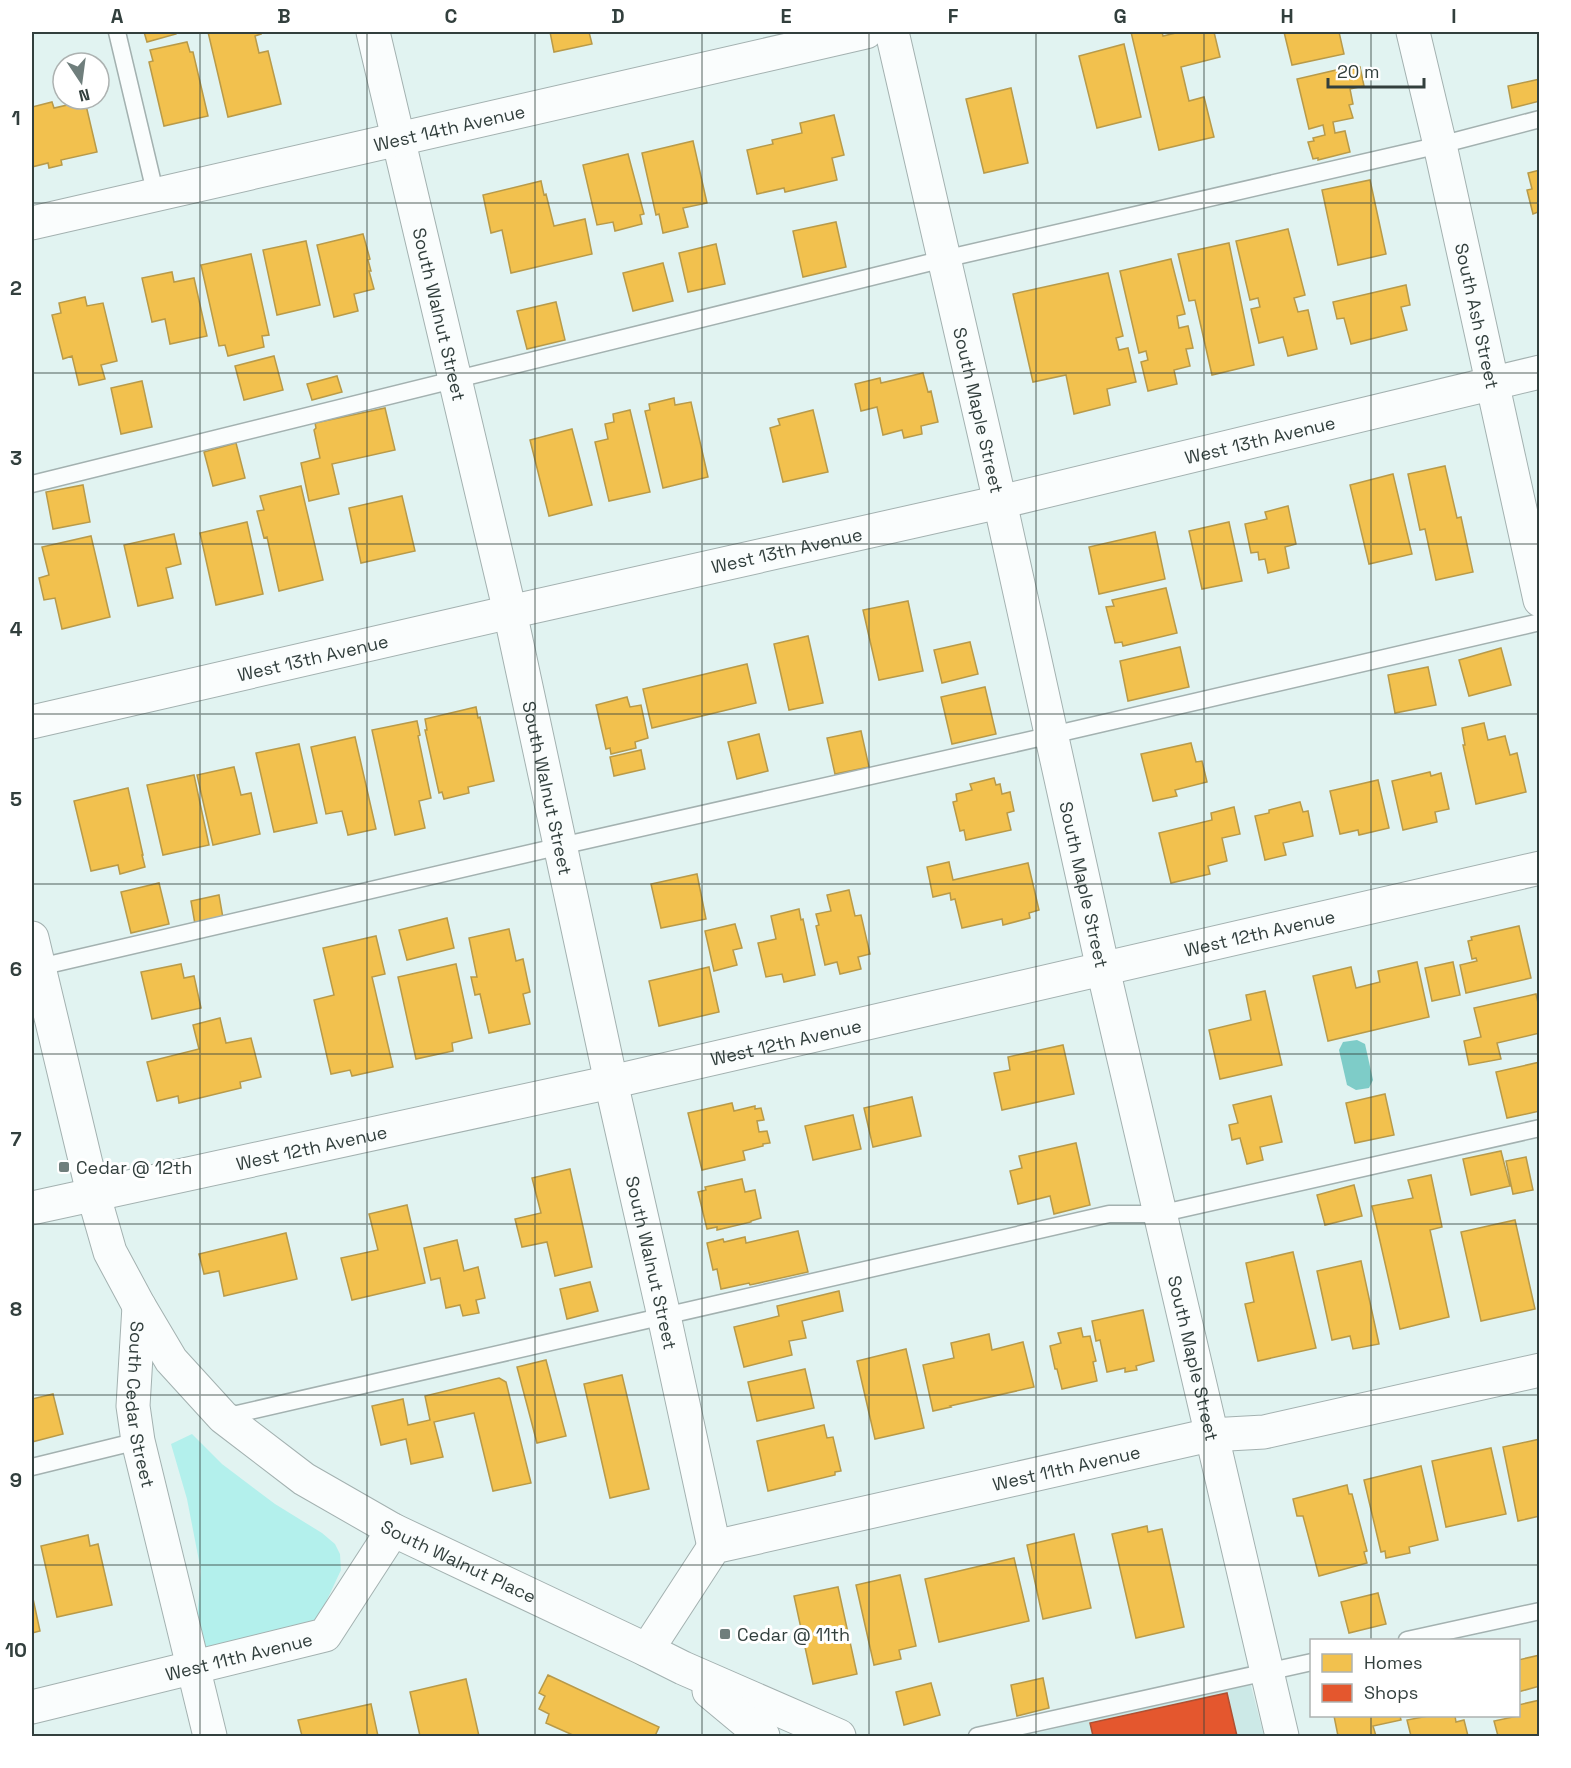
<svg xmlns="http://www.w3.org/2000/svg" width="1571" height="1768" font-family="'Space Grotesk',sans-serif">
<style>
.built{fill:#cce9e7}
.green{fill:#b3f0ec}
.water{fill:#7eccc8}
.homes{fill:#f2c14e;stroke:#b89a49;stroke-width:1.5}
.shops{fill:#e4572e;stroke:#af5032;stroke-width:1.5}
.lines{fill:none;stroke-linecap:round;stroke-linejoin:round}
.lane-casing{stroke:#a3b1b0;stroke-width:19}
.street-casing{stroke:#a3b1b0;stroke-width:35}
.secondary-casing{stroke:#a3b1b0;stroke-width:35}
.lane{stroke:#fafdfd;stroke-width:16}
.street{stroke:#fafdfd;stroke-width:33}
.secondary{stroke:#fafdfd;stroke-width:33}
.grid{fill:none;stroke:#323f3d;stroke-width:1.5;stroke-opacity:0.55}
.poi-dot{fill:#6f7e7c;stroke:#fff;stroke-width:2}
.labels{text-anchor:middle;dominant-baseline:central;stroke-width:6;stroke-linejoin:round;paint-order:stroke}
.street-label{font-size:18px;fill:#323f3d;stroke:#fff}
.poi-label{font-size:18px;fill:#323f3d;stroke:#fff;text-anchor:start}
.neatline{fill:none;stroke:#323f3d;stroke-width:2}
.grid-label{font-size:20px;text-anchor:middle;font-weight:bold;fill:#323f3d}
</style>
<rect width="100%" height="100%" fill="#e1f3f1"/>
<path class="built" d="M1250,1682L1264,1736H1024Z"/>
<path class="green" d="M192,1434L222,1464L275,1504L322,1533L335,1544L340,1554L341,1570L319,1617L306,1625L205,1647L196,1633L201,1571L187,1499L171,1444Z"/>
<path class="water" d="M1357,1040L1365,1044L1373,1080L1369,1088L1356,1090L1347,1085L1339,1050L1343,1042Z"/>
<path class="homes" d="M144,32H176V34L147,42Z
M208,32H260L261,34L255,36L259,53L268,51L281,104L228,117Z
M550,32H589L592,44L554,52Z
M1131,32H1162L1163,36L1180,32H1214L1220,57L1181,67L1189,101L1204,97L1214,137L1159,150Z
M1284,32H1339L1344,54L1292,65Z
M187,42L190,52H193L208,116L164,126L149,62L153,61L150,50Z
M1124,44L1141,117L1097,128L1079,56Z
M1360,67L1364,86L1350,89L1353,104L1349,105L1353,118L1333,122L1335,133L1345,131L1350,152L1318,160V158L1313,159L1308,142L1314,141L1313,138L1325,135L1323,125L1309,129L1297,79L1345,68L1346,71Z
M1540,79V101L1512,108L1508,86Z
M1011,88L1028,163L984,173L966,99Z
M85,101L97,152L61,160L62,165L49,168L48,163L32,167V107L52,102L54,108Z
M834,115L844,155L832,158L837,180L785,192L784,188L757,194L747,150L773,144L772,140L802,133L800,123Z
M693,141L707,203L683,208L688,227L663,233L659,214L656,215L642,153Z
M628,154L644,214L640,215L642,224L615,231L613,222L597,225L583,165Z
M1540,170V221L1538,212L1533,214L1527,190L1532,189L1528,173Z
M1370,180L1386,254L1338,265L1322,190Z
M541,181L544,195L546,194L554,226L585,219L592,254L511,273L502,230L491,233L483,195Z
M836,222L846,267L803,277L793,231Z
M1288,229L1305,295L1294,298L1298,312L1308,310L1317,349L1288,356L1283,337L1259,343L1251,309L1260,307L1258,298L1250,300L1236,241Z
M363,234L370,259L368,260L371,271H369L374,289L354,294L358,311L334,317L317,245Z
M306,241L320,305L277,315L263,250Z
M1229,243L1254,365L1212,375L1195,300L1189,301L1178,254Z
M716,244L725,284L688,292L679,253Z
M251,254L269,335L262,336L264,347L228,356L225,345L219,346L201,265Z
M1171,259L1185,314L1177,316L1179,328L1188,326L1193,348L1186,349L1190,366L1174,370L1177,384L1148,391L1141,362L1148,360L1146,351L1139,353L1120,271Z
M663,263L673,301L633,311L623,273Z
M172,272L174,282L194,278L207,336L170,344L165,319L152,322L142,278Z
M1108,273L1123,336L1116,338L1119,350L1128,348L1136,382L1107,389L1110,405L1074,414L1066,375L1033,382L1013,294Z
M1406,285L1410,305L1401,307L1407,330L1351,344L1344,318L1337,319L1333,302Z
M85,297L87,306L103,303L117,361L101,365L105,379L79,385L72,356L63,359L52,315L61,313L59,303Z
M556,302L565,340L527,349L517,311Z
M274,356L283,390L244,400L235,366Z
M923,373L928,392L931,391L938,422L921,426L922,434L904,438L902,430L883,435L877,407L861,411L855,384L880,378L881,383Z
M337,376L342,392L312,400L307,384Z
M142,381L152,427L121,434L111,388Z
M674,398L675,405L691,402L708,477L663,488L645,411L650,410L649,404Z
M385,408L395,450L332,464L339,494L309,501L301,463L320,458L314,430L316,428L315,423Z
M630,410L650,492L609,501L595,442L608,439L605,424L614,422L613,414Z
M813,410L828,472L783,482L770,428L780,425L778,419Z
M572,429L592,505L549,516L530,440Z
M236,443L245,478L213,486L204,452Z
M1445,466L1457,518L1461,517L1473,572L1436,580L1425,529L1420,530L1408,474Z
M1393,474L1412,554L1369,564L1350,485Z
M83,485L90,522L53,529L46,492Z
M301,486L323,580L279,591L267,537L264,538L257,511L264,510L260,496Z
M402,496L415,551L361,563L349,508Z
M1288,506L1296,544L1285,547L1289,568L1268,573L1265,559L1259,560L1258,552L1251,553L1245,524L1267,519L1265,512Z
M247,522L263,594L216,605L200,533Z
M1229,522L1242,581L1202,589L1189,531Z
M1155,532L1165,579L1099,594L1089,547Z
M174,534L181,564L166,568L173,598L138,606L124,545Z
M91,536L110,617L62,629L55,598L44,600L39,578L49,575L42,547Z
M1166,588L1177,633L1123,646L1122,642L1115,643L1106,607L1114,606L1112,600Z
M908,601L923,671L879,680L863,610Z
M808,636L823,703L789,710L774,644Z
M970,642L978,674L942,683L934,650Z
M1180,647L1189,687L1128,701L1120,661Z
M1501,648L1511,685L1469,696L1459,660Z
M747,664L756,703L652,728L643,689Z
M1428,667L1436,705L1395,713L1388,675Z
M985,687L996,734L952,744L941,697Z
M627,697L630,707L641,705L648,738L635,742L636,748L611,754L610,748L606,749L596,705Z
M476,707L478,718L480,717L494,781L468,787L469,793L444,799L442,792L439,793L425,730H427L425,719Z
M417,721L420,735L418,736L431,798L419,801L425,828L395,835L372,730Z
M1484,723L1488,740L1505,736L1510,755L1517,753L1526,792L1476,804L1463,745H1465L1462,728Z
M861,731L869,767L835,774L827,738Z
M759,734L768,771L737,779L728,742Z
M355,737L376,829L348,835L342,811L326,814L311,747Z
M1191,743L1196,762L1202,761L1207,782L1175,790L1177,796L1153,801L1141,754Z
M299,744L317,823L274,832L256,753Z
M641,750L645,769L614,776L610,757Z
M234,767L241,795L251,793L260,834L213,845L197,775Z
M1430,772L1431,776L1441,773L1449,809L1435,812L1437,822L1403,830L1392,781Z
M194,775L209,845L163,855L147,785Z
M994,778L996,785L1000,784L1002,794L1010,792L1014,811L1007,813L1011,830L966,840L964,830L960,831L953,802L957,801L956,794L972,790L970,784Z
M1378,780L1389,828L1359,835L1358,830L1340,834L1330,791Z
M128,788L143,855H142L145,867L120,874L118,865L91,871L74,801Z
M1300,802L1303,812L1308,811L1313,836L1283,843L1286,855L1265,860L1255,816L1269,813V810Z
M1234,807L1240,834L1222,838L1227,861L1208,866L1210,874L1171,883L1159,833L1212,820L1211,813Z
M949,862L953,880L1028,863L1039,910L1029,913L1030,918L1003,925L1002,919L962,928L955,899L951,900L950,893L933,897L927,867Z
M697,874L706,919L661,928L651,884Z
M159,883L169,924L131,933L121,892Z
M849,890L855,916L861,915L870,954L858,957L861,969L840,974L837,962L825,965L816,926L819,925L816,914L831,911L827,895Z
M219,895L223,918L195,924L191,901Z
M799,909L801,920L803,919L815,975L784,982L782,974L766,977L758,943L776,939L771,916Z
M447,918L454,948L407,960L399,930Z
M735,924L742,948L733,950L737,965L714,971L705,931Z
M1519,926L1531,978L1466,993L1460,965L1477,961L1476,958L1472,959L1468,941L1472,940L1471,937Z
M509,929L516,961L523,959L530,992L523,994L530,1024L489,1033L480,994L475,995L471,977H477L469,938Z
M376,936L385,974L372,977L393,1067L352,1076L350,1070L331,1074L314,1000L334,995L323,948Z
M1417,962L1429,1017L1328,1041L1313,976L1351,967L1356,988L1380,982L1378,971Z
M1453,962L1460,995L1432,1001L1425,968Z
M181,964L184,978L194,976L201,1008L152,1019L141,972Z
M456,964L472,1038L452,1043L453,1051L416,1059L398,977Z
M709,967L719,1012L659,1026L649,981Z
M1265,991L1282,1065L1220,1079L1209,1030L1251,1020L1246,995Z
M1536,994L1540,1012V1033L1497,1043L1501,1059L1469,1065L1464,1041L1481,1037L1474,1008Z
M220,1018L226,1043L251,1038L261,1077L240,1082L241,1088L179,1103L178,1096L157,1101L147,1062L199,1049L193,1025Z
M1063,1045L1074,1094L1002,1110L994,1073L1010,1070L1008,1057Z
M1540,1062V1111L1507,1118L1496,1072Z
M1385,1094L1394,1135L1355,1143L1346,1103Z
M1271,1096L1282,1142L1260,1147L1263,1160L1247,1164L1240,1138L1232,1140L1229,1125L1238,1123L1233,1105Z
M912,1097L921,1136L873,1147L864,1108Z
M732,1103L734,1111L755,1106V1109L761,1108L764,1120L757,1121L759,1132L767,1131L770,1143L763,1144V1146L743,1151L745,1160L702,1170L688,1113Z
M853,1115L861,1149L813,1160L805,1126Z
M1076,1143L1090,1205L1054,1214L1050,1196L1018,1204L1010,1171L1022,1168L1019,1156Z
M1501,1151L1510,1186L1471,1195L1463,1159Z
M1526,1157L1533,1190L1513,1194L1506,1161Z
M570,1169L592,1267L555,1276L547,1242L522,1247L515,1219L541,1213L532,1178Z
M1431,1175L1442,1227L1430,1230L1449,1317L1400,1329L1372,1206L1413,1198L1408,1180Z
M742,1179L745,1192L755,1190L761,1218L751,1221V1222L717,1230V1227L707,1229L698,1192L706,1190L705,1187Z
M1354,1185L1362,1216L1325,1225L1317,1195Z
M407,1205L425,1283L352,1300L341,1258L378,1250L369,1214Z
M1515,1220L1535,1309L1481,1321L1461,1232Z
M798,1231L808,1272L750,1285L749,1283L721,1289L717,1269L713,1270L707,1243L723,1239L724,1242L745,1237L746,1243Z
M286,1233L297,1279L224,1296L219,1271L204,1274L199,1254Z
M457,1240L464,1271L478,1267L485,1298L476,1300L479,1313L463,1316L460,1305L446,1308L440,1278L431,1280L424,1248Z
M1293,1252L1316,1348L1258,1361L1245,1304L1254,1302L1246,1263Z
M1361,1261L1379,1344L1353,1349L1350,1336L1332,1340L1317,1271Z
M590,1282L598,1311L567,1319L560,1289Z
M839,1291L843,1311L802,1321L806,1338L789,1341L792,1355L744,1367L734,1327L779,1316L777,1306Z
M1143,1310L1154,1361L1136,1366L1137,1370L1125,1372V1368L1107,1372L1100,1340L1096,1341L1092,1321Z
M1081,1328L1083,1337L1090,1336L1096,1361L1093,1362L1097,1381L1062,1389L1057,1369H1055L1050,1346L1061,1343L1058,1333Z
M989,1334L992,1350L1023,1342L1034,1387L950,1406L951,1407L933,1411L923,1365L954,1358L951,1343Z
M906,1349L924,1428L875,1439L857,1361Z
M546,1360L566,1436L537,1443L517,1367Z
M805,1369L814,1408L757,1421L748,1382Z
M622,1375L649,1489L610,1498L584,1384Z
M499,1378L506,1382L531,1483L493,1491L474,1413L434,1422L443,1457L411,1464L406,1439L381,1445L372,1406L403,1399L408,1425L430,1420L425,1396Z
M53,1394L63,1434L32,1442V1399Z
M824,1425L827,1438L833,1437L841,1471L835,1472V1475L768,1491L757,1441Z
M1540,1439V1516L1518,1521L1503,1447Z
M1491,1448L1506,1514L1446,1527L1432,1461Z
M1421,1466L1438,1540L1409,1547L1410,1553L1386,1558L1385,1551L1381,1552L1364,1480Z
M1347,1485L1349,1494H1352L1367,1551L1364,1552L1367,1563L1319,1576L1303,1516H1297L1293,1499Z
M1147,1526L1148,1532L1162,1529L1184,1627L1136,1638L1112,1534Z
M1074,1534L1091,1608L1043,1619L1027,1545Z
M88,1535L90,1546L98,1544L112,1605L57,1617L41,1546Z
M1014,1558L1029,1621L939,1642L925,1579Z
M900,1575L916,1646L899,1650L901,1659L874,1665L856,1585Z
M838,1587L857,1674L813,1684L794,1596Z
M1378,1593L1386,1624L1349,1633L1341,1602Z
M32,1594L40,1631L32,1633Z
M1540,1655V1686L1518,1692V1660Z
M548,1675L659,1727L655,1736H575L546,1723L549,1714L539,1709L545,1696L539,1693Z
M1043,1678L1049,1708L1017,1716L1011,1685Z
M466,1679L479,1736H420L410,1692Z
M931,1683L940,1715L904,1725L896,1692Z
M1540,1700V1736H1498L1494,1721L1518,1716V1705Z
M371,1704L378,1736H302L298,1720Z
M1334,1716H1400L1401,1720L1373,1726L1376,1736H1338Z
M1428,1716H1455L1456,1722L1464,1720L1468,1736H1411L1407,1720Z"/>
<path class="shops" d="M1227,1693L1237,1736H1093L1090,1723Z"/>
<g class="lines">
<g class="lane-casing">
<path id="lane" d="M117,32L156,196
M32,484L944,259L1440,145L1540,119
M35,968L561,846L1052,735L1540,622
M224,1417L1109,1214H1159L1540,1128
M32,1467L138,1441
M1407,1640L1540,1611
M977,1736L1312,1662"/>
</g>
<g class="street-casing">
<g id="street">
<path id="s1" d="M373,32L510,612L611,1082L664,1316L714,1547"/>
<path id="s2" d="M892,32L1000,502L1103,969L1282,1736"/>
<path id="s3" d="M1413,32L1440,145L1540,600"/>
<path id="s4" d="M32,223L866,32"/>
<path id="s5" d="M32,722L510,612L1000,502L1540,372"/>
<path id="s6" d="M32,1208L611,1082L1540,868"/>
<path id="s7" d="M139,1306L133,1406L138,1441L210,1736"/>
<path id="s8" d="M647,1650L714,1547L1210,1435L1264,1432L1540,1370"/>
<path id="s9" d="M32,1707L325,1635L393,1530"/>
</g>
</g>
<g class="secondary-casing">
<g id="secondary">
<path id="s10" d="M32,938L93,1193L110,1252L139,1306L171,1360L223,1417L304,1479L393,1530L647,1650L683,1668L839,1736"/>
<path d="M709,1691L763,1736"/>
</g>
</g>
<use href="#lane" class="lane"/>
<use href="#street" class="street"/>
<use href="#secondary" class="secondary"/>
</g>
<path class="grid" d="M200,32V1736M367,32V1736M535,32V1736M702,32V1736M869,32V1736M1036,32V1736M1204,32V1736M1371,32V1640M32,203H1540M32,373H1540M32,544H1540M32,714H1540M32,884H1540M32,1054H1540M32,1224H1540M32,1395H1540M32,1565H1540M1371,1716V1736"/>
<g class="poi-dot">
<rect x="58" y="1161" width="12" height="12" rx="3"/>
<rect x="719" y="1628" width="12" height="12" rx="3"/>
</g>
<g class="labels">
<g class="street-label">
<text stroke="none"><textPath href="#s4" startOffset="428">West 14th Avenue</textPath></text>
<text stroke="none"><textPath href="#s1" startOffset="290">South Walnut Street</textPath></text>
<text stroke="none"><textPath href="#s3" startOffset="291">South Ash Street</textPath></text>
<text stroke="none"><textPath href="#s2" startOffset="388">South Maple Street</textPath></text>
<text stroke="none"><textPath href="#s5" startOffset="1260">West 13th Avenue</textPath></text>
<text stroke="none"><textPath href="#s5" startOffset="774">West 13th Avenue</textPath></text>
<text stroke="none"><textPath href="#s5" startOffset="288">West 13th Avenue</textPath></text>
<text stroke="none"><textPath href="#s1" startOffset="776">South Walnut Street</textPath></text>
<text stroke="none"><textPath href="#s2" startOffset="874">South Maple Street</textPath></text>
<text stroke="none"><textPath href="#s6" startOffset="1258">West 12th Avenue</textPath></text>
<text stroke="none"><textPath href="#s6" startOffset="772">West 12th Avenue</textPath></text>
<text stroke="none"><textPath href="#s6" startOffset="286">West 12th Avenue</textPath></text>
<text stroke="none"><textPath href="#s1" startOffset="1262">South Walnut Street</textPath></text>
<text stroke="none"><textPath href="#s2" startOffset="1360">South Maple Street</textPath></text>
<text stroke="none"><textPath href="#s7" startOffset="99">South Cedar Street</textPath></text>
<text stroke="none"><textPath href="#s8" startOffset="484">West 11th Avenue</textPath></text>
<text stroke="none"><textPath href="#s10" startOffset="802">South Walnut Place</textPath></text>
<text stroke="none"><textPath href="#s9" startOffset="213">West 11th Avenue</textPath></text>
</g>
<g class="poi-label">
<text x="76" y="1167">Cedar @ 12th</text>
<text x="737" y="1634">Cedar @ 11th</text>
</g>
</g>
<rect width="1571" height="1768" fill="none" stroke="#ffffff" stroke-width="66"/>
<rect x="1310" y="1639" width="210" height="78" fill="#ffffff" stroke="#adb2b1" stroke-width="1.5"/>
<rect x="1322" y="1654" width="30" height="18" fill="#f2c14e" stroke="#adb2b1" stroke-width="1.5"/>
<text x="1364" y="1669" font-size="18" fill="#323f3d">Homes</text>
<rect x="1322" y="1684" width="30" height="18" fill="#e4572e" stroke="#adb2b1" stroke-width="1.5"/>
<text x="1364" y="1699" font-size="18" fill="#323f3d">Shops</text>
<g transform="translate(81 81) rotate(167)"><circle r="28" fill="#ffffff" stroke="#adb2b1" stroke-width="1.5"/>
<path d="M0-4.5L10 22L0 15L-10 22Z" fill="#6f7e7c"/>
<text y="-9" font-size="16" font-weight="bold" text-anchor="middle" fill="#323f3d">N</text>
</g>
<path d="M1328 78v9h96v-9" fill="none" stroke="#323f3d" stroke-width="3"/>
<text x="1337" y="78" font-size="18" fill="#323f3d" stroke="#ffffff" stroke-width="4.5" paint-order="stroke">20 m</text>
<rect x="33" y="33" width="1505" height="1702" class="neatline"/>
<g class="grid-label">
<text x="117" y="23">A</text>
<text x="284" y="23">B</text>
<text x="451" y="23">C</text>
<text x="618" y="23">D</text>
<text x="786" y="23">E</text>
<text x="953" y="23">F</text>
<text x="1120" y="23">G</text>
<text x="1287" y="23">H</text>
<text x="1454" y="23">I</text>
<text x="16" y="125">1</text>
<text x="16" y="295">2</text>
<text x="16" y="465">3</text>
<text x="16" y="636">4</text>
<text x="16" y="806">5</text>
<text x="16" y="976">6</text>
<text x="16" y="1146">7</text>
<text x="16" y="1316">8</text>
<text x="16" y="1487">9</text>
<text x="16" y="1657">10</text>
</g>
</svg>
